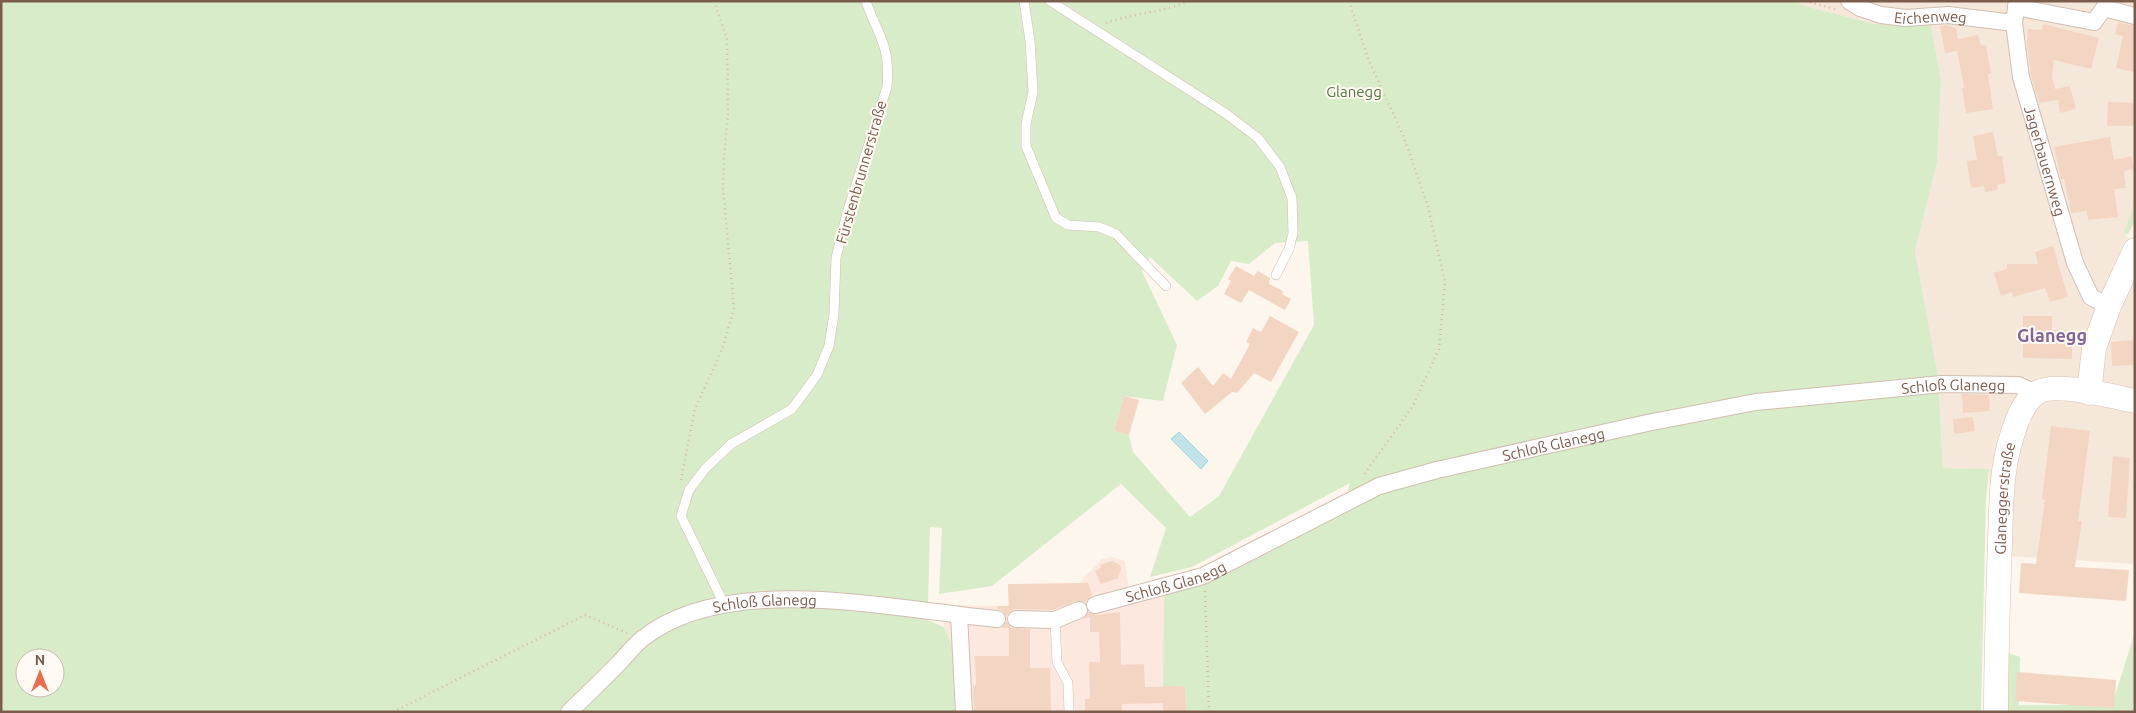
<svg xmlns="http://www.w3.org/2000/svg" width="2136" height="713" font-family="Ubuntu,sans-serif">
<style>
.residential{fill:#f5e8da}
.commercial{fill:#fde8e0}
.green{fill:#d8ecc9;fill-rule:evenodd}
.water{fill:#bfe3e8;stroke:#a5d3da}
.building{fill:#f3d5c3}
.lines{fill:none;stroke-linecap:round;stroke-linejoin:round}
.lane-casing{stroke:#d1beb0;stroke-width:10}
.street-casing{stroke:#d1beb0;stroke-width:18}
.secondary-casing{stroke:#d6c0b0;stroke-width:25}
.path{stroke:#d9b8a5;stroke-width:2.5;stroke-dasharray:1 4;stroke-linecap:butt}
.lane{stroke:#fff;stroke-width:9}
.street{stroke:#fff;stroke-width:16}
.secondary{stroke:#fff;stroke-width:24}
.labels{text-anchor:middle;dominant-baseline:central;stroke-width:4;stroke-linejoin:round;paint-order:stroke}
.street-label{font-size:15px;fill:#7a5c4d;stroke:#fffaf3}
.park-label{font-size:15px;fill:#537a41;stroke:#fffaf3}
.quarter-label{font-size:18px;font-weight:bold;fill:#846695;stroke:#fffaf3}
</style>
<rect width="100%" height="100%" fill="#fdf6ec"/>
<path class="residential" d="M1794,1H2135V210L2125,235L2135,244V564L1991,555L1989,469L1943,468L1938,376L1915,251L1937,163L1941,80L1931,25L1875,24L1805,6Z"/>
<path class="commercial" d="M1112,557L1125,561L1129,589L1164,595L1163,686H1185L1186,712H958L957,657L944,627L943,605L1008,606V584L1079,583L1102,559Z"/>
<path class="green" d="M1,1H1794L1805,6L1875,24L1931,25L1941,80L1937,163L1915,251L1938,376L1943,468L1989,469L1986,499L1981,712H1186L1185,687H1163L1164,595L1343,513L1350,483L1192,567L1150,577L1166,528L1121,484L992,586L939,594L942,528L930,527L928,603L788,593L638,635L558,712H1ZM1308,241L1314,325L1219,496L1190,517L1133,452L1129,435L1114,431L1124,396L1163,401L1177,345L1142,271L1150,257L1197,301L1218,286L1231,261L1249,264L1275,243ZM25,658H55V688H25Z
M2135,202V220L2128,235L2124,233Z
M794,606L909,612L944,627L957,657L958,712H576L643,646L679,625L735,610Z
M2135,632V712H2006L2008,653L2020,657L2019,705H2112Z"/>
<path class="water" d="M1179,432L1208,461L1201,469L1171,439Z"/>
<path class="building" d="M2118,22L2135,26V72L2116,68L2123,36L2115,34Z
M2043,24L2099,38L2091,69L2054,60L2052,76L2055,89L2070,86L2076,109L2060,113L2058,100L2039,103L2031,75L2027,45L2028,29L2042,30Z
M1947,25L1956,28L1958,39L1978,35L1981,46L1986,45L1991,73L1988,74L1993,109L1966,113L1962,88L1964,87L1957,51L1945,53L1940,26Z
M2108,102L2135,103V126H2107Z
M1993,132L1998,156H2002L2006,183L1997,185L1998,190L1985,192L1984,186L1971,188L1967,161L1977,160L1973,136Z
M2110,137L2114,160L2131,156L2134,169L2124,171L2126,188L2114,189L2118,217L2088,220L2087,211L2071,213L2064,179H2061L2054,147Z
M2053,246L2068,297L2050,302L2045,288L2013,297L2012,292L2001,296L1994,273L2007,269V264H2038L2035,252Z
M1236,266L1254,276L1258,271L1270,278L1269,284L1283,291L1282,294L1291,299L1285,310L1249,290L1241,303L1224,294L1231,281L1228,279Z
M1270,316L1299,332L1271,382L1254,373L1237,393L1232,392L1205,414L1181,383L1198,367L1213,386L1223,373L1231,379L1250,344L1246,342L1253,328L1261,332Z
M2023,316H2052V330H2072V359L2023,358Z
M2135,340V365L2112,366L2111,342Z
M1962,394L1989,395L1990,411L1963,413Z
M1124,396L1139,400L1129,435L1114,431Z
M1973,417L1975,431L1954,434L1953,419Z
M2051,426L2090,431L2078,521H2082L2075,567L2129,570L2126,601L2019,593L2021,563L2036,564L2045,500L2042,499Z
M2113,456L2130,458L2126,518L2108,517Z
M1112,561L1120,565L1121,569L1118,578L1101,584L1095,571L1101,568L1100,565Z
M1088,583L1092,595L1085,602L1076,601L1053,610L1016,609L1011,610L1006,617L1003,611L997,609V606H1009L1008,584Z
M1088,612L1097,615L1120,612L1121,665L1144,664L1145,687L1185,686L1186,712H1163V703L1122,704V712H1085V699H1090L1089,662H1100L1099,632H1090V617L1083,619Z
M1007,621L1011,628L1030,629V668H1050L1051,712H974L973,686L976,685L975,656H1009V628H1001Z
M2017,672L2116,680L2114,708L2015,701Z"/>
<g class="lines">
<g class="lane-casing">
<path id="lane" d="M1024,1L1030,41L1033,92L1026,124V146L1056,218L1068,225L1099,227L1116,234L1166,286
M1050,1L1225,113L1258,138L1280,167L1292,198L1293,233L1289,249L1276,275
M724,604L681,516L689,490L705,469L731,444L792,409L817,375L829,346L834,314L836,258L847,213L887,87C888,75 888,62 885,50C881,33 871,18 866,1
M1055,620L1057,662L1068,683L1069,712"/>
</g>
<g class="street-casing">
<g id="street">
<path id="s1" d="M1849,1L1860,8L1881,15L1906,18L1948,15L2014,23"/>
<path id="s2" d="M2017,1L2014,23L2021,77L2075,263L2091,297L2109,306"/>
<path d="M2016,7L2094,22L2104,8L2135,16"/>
<path id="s3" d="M1095,605L1203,576L1379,486L1437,470L1647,423L1756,402L1942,384L2018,385L2035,393"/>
<path d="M959,615L964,712"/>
<path d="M1016,619L1055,620L1079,610"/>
<path id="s4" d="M569,712C586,696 602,680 618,664C626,656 633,646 642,639C728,570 895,610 997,619"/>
</g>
</g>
<g class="secondary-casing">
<g id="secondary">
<path d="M2089,393L2094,348L2109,306L2135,250"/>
<path id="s5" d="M1996,712C1996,655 1998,598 2000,542C2001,508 2001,468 2012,436C2016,422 2023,403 2035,394C2051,380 2114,397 2135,401"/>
</g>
</g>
<path class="path" d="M1349,1L1369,61L1403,135L1428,207L1445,282L1439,349L1413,406L1363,476
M1805,1L1835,9
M1106,23C1133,13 1162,13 1189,1
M681,480L695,409L722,350L734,309L723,188L724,158L728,115L727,39L714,1
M1205,591L1209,712
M393,712L585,615L627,633"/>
<use href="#lane" class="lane"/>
<use href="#street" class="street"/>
<use href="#secondary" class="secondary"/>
</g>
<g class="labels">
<g class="street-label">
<text stroke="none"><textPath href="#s1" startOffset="85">Eichenweg</textPath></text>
<text stroke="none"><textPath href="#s2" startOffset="164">Jagerbauernweg</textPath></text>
<text transform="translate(861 172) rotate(-74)">Fürstenbrunnerstraße</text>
<text stroke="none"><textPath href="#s3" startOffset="894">Schloß Glanegg</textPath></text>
<text stroke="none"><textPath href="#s3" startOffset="489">Schloß Glanegg</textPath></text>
<text stroke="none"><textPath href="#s5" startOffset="214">Glaneggerstraße</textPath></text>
<text stroke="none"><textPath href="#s3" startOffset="84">Schloß Glanegg</textPath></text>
<text stroke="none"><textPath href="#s4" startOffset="234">Schloß Glanegg</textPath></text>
</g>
<g class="park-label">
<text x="1354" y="91">Glanegg</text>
</g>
<g class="quarter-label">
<text x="2052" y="335">Glanegg</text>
</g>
</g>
<rect width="2136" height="713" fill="none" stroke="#7a5c4d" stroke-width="5"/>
<g transform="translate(40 673)"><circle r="24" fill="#fffaf3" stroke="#cabbb1"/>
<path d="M0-4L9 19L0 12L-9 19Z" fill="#e76f51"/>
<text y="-8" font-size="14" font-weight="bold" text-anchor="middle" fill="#7a5c4d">N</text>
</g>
</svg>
